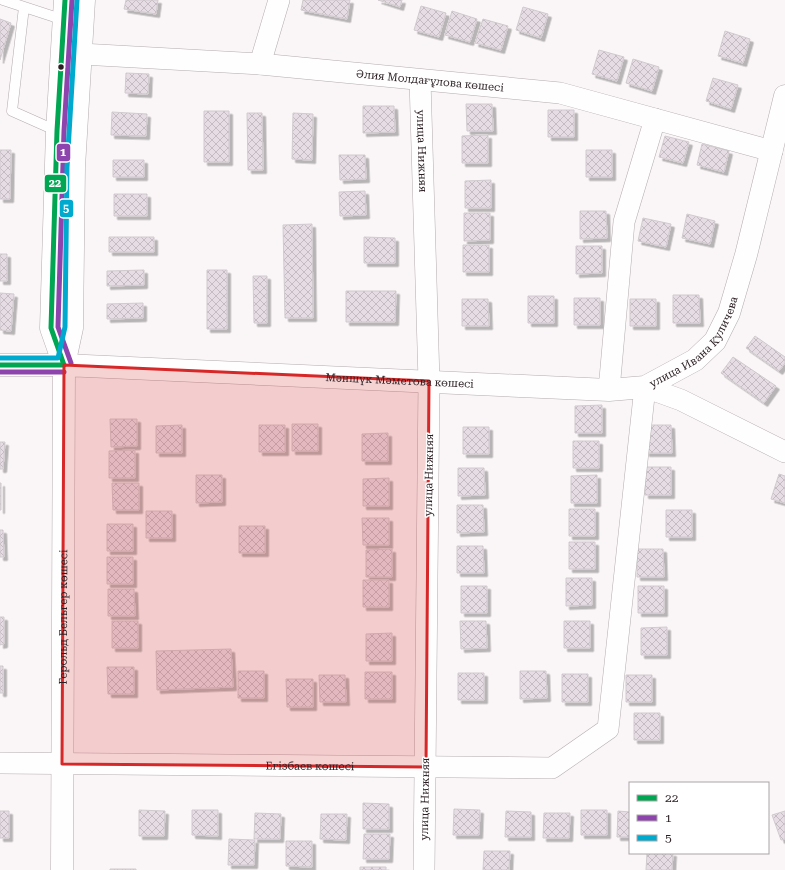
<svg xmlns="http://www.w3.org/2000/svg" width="785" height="870" font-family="'Roboto Serif',serif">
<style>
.building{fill:url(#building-cross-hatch);stroke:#d0cace;filter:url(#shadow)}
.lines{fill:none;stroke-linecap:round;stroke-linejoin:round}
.service-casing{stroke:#b4acaf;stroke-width:11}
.minor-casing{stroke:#b4acaf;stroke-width:22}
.tertiary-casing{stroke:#b4acaf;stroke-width:23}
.primary-casing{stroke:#b4acaf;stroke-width:23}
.service{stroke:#fefefe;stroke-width:10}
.minor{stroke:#fefefe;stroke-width:21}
.tertiary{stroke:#fefefe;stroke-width:22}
.primary{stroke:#fefefe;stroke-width:22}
.bus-1-casing{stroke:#fff;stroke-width:8}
.bus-2-casing{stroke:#fff;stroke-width:8}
.bus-3-casing{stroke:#fff;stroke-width:8}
.bus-1{stroke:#00a651;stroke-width:5}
.bus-2{stroke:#8e44ad;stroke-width:5}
.bus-3{stroke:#00a9ce;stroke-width:5}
.marked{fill:#d62828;fill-opacity:0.2;stroke:#d62828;stroke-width:3;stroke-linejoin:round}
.bus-dot{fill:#2a1e22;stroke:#fff;stroke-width:1.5}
.labels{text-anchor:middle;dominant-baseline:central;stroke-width:3;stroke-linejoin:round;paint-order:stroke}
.street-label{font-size:11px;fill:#2a1e22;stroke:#fff}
.line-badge{stroke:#fff;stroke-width:1.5}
.badge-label{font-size:11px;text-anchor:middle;font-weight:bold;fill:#fff}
</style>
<defs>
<pattern id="building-cross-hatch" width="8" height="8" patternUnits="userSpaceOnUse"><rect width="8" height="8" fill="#e6dce4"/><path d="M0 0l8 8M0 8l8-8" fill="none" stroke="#c5bcc3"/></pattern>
<filter id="shadow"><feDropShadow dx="3.5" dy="3.5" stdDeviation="0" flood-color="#0004"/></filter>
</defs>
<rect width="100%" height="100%" fill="#faf5f7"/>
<path class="building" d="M126,0H158L156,14L124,9Z
M303,0H350L347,19L301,10Z
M378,0H402L400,7Z
M421,6L446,13L439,37L414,30Z
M523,7L548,14L541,38L516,30Z
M452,11L477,19L470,42L445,35Z
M0,19L11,23L0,60Z
M483,19L508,26L501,50L475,43Z
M725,31L750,39L743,63L718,56Z
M599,50L624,57L617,81L592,74Z
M633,59L659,67L652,91L626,83Z
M126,73L149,74L148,94L125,93Z
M713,78L738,85L731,109L706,101Z
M466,104H492L493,131H467Z
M363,106H394L395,132L363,133Z
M548,110H574V137H548Z
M204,111H229V162H204Z
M112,112L147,114L146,136L111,135Z
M247,113H262L263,170H248Z
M293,113L313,114L312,160L292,159Z
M488,135V163H462V136Z
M665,136L689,142L683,163L659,157Z
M702,144L729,151L724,172L697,165Z
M0,150H11L10,199H0Z
M586,150H612V177H586Z
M339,155H365L366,179L340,180Z
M113,160H144V177H113Z
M491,180V208H465V181Z
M365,191L366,215L340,216L339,192Z
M114,194H147V216H114Z
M580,211H606L607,238L580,239Z
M464,213H490V240L464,241Z
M687,214L715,221L710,244L682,238Z
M643,218L671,224L666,247L638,241Z
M312,224L313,318H285L283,225Z
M109,237H154V252H109Z
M364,237L395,238V263H364Z
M463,245H489V272H463Z
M576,246H602V273L576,274Z
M0,254H7V281H0Z
M144,270V285L107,286V271Z
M207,270H227V329H207Z
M253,276H267V323H254Z
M346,291H396L395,322H346Z
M0,293L14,294L11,331L0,330Z
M673,295H699L700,323H673Z
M528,296H554V323H528Z
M574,298H600V325H574Z
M462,299H488L489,326H462Z
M630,299H656V326H630Z
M143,303V318L107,319V304Z
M755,336L785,357V363L779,371L746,348Z
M733,357L776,386L764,403L721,373Z
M602,405V433H575V406Z
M110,419H137V446L111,447Z
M292,424H318V451H292Z
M182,425V453H156V426Z
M259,425H285V452H259Z
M645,425H671L672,453H646Z
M463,427H489V454H463Z
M388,433V461H362V434Z
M573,441H599V468H573Z
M0,442H5L3,469H0Z
M135,450V478H109V451Z
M645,467H671V495H645Z
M458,468H484L485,495L458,496Z
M779,474L785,476V503L771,499Z
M196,475H222V502L196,503Z
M597,475V503H571V476Z
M389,478V506H363V479Z
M0,483H1V510H0Z
M112,483H139V510H113Z
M457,505H483L484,532L457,533Z
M569,509H595V536H569Z
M666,510H692V537H666Z
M146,511H172V538H146Z
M362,518H389V545H363Z
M107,524H133V551H107Z
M239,526H265V553H239Z
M0,530H3L4,557H0Z
M569,542H595V569H569Z
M457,546H483L484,573H457Z
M392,549V577H366V550Z
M637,549H663L664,577H637Z
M107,557H133V584H107Z
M566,578H592V605L566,606Z
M363,580H389V607H363Z
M461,586H487V613H461Z
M638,586H664V613H638Z
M108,589H134L135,616H108Z
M0,617H4V644L0,645Z
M112,621H138V648H112Z
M460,621H486L487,648L461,649Z
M564,621H590V648H564Z
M667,627V655H641V628Z
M392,633V661H366V634Z
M231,649L233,687L157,690L156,651Z
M0,666H3V693H0Z
M107,667H134V694H108Z
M238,671H264V698H238Z
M520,671H546L547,698L520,699Z
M365,672H392V699H365Z
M458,673H484V700H458Z
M562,674H588V702H562Z
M319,675H345L346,702H320Z
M626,675H652V702H626Z
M286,679H313V707H287Z
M634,713H660V740H634Z
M363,803L389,804V829H363Z
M454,809L480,810L479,835H453Z
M139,810L165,811L164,836H139Z
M192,810H218V836L192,835Z
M581,810H607V835H581Z
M0,811H9V838H0Z
M506,811L531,812V837H505Z
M618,811L630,812V837H617Z
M785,811V839L781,840L772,815Z
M255,813L281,814L280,839H254Z
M544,813H570L569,838H543Z
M321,814H347L346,840L320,839Z
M364,834H390L389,859H363Z
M229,839L255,840L254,865H228Z
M286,841H312V867L286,866Z
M484,851H510L509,870H483Z
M647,853H673L672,870H646Z
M360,867H386V870H360Z
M110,869H136V870H110Z"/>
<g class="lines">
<g class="service-casing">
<path id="service" d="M3,0L64,20
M24,7L12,111L57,131"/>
</g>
<g class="minor-casing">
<g id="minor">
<path id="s1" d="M81,54L260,64L560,93L772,151"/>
<path d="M260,64L279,0"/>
<path id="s2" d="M420,80L429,381L424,870"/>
<path d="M609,390L624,222L655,119"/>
<path id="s3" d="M0,763L552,768L608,729L645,387L681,400L785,452"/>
</g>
</g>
<g class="tertiary-casing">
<g id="tertiary">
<path id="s4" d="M62,870L64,365L609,390L645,387L695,360L715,341L729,313L746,255L785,96"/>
</g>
</g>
<g class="primary-casing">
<path id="primary" d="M0,365H64
M64,365L51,328L57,131L65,0
M64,365L72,328L74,167L84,0"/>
</g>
<use href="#service" class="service"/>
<use href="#minor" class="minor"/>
<use href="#tertiary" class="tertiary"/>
<use href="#primary" class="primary"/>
<g class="bus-1-casing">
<path id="bus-1" d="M0,365H64
M64,365L51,328L57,131L65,0"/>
</g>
<g class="bus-2-casing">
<path id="bus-2" d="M71,363L58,327L64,131L72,0
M0,372H64"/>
</g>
<g class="bus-3-casing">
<path id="bus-3" d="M0,358H58L65,327L67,167L77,0"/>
</g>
<use href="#bus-1" class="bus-1"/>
<use href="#bus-2" class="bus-2"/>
<use href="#bus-3" class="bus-3"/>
</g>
<path class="marked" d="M64,365L429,381L426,767L62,764Z"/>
<circle class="bus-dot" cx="61" cy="67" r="3.5"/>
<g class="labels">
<g class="street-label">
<text stroke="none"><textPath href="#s1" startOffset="350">Әлия Молдағұлова көшесі</textPath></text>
<text stroke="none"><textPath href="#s2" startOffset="71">улица Нижняя</textPath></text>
<text stroke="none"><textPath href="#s4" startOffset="1156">улица Ивана Куличева</textPath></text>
<text stroke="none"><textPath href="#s4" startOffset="841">Мәншүк Мәметова көшесі</textPath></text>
<text transform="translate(429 475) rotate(-89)">улица Нижняя</text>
<text stroke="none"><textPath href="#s4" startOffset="253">Герольд Бельгер көшесі</textPath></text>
<text stroke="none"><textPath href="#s3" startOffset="310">Егізбаев көшесі</textPath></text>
<text transform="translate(425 799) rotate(-89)">улица Нижняя</text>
</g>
</g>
<g class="line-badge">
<rect x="56" y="143" width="15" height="19" rx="4" fill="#8e44ad"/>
<rect x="44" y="174" width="23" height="19" rx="4" fill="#00a651"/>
<rect x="59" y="199" width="15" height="19" rx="4" fill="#00a9ce"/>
</g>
<g class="badge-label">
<text x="63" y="156">1</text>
<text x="55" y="187">22</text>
<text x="66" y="212">5</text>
</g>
<rect x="629" y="782" width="140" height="72" fill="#ffffff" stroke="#aaa5a7"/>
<rect x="637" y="795" width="20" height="6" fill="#00a651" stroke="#aaa5a7"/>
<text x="665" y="802" font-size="12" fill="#2a1e22">22</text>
<rect x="637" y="815" width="20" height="6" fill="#8e44ad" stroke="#aaa5a7"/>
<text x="665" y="822" font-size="12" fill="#2a1e22">1</text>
<rect x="637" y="835" width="20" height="6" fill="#00a9ce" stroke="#aaa5a7"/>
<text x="665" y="842" font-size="12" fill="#2a1e22">5</text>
</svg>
